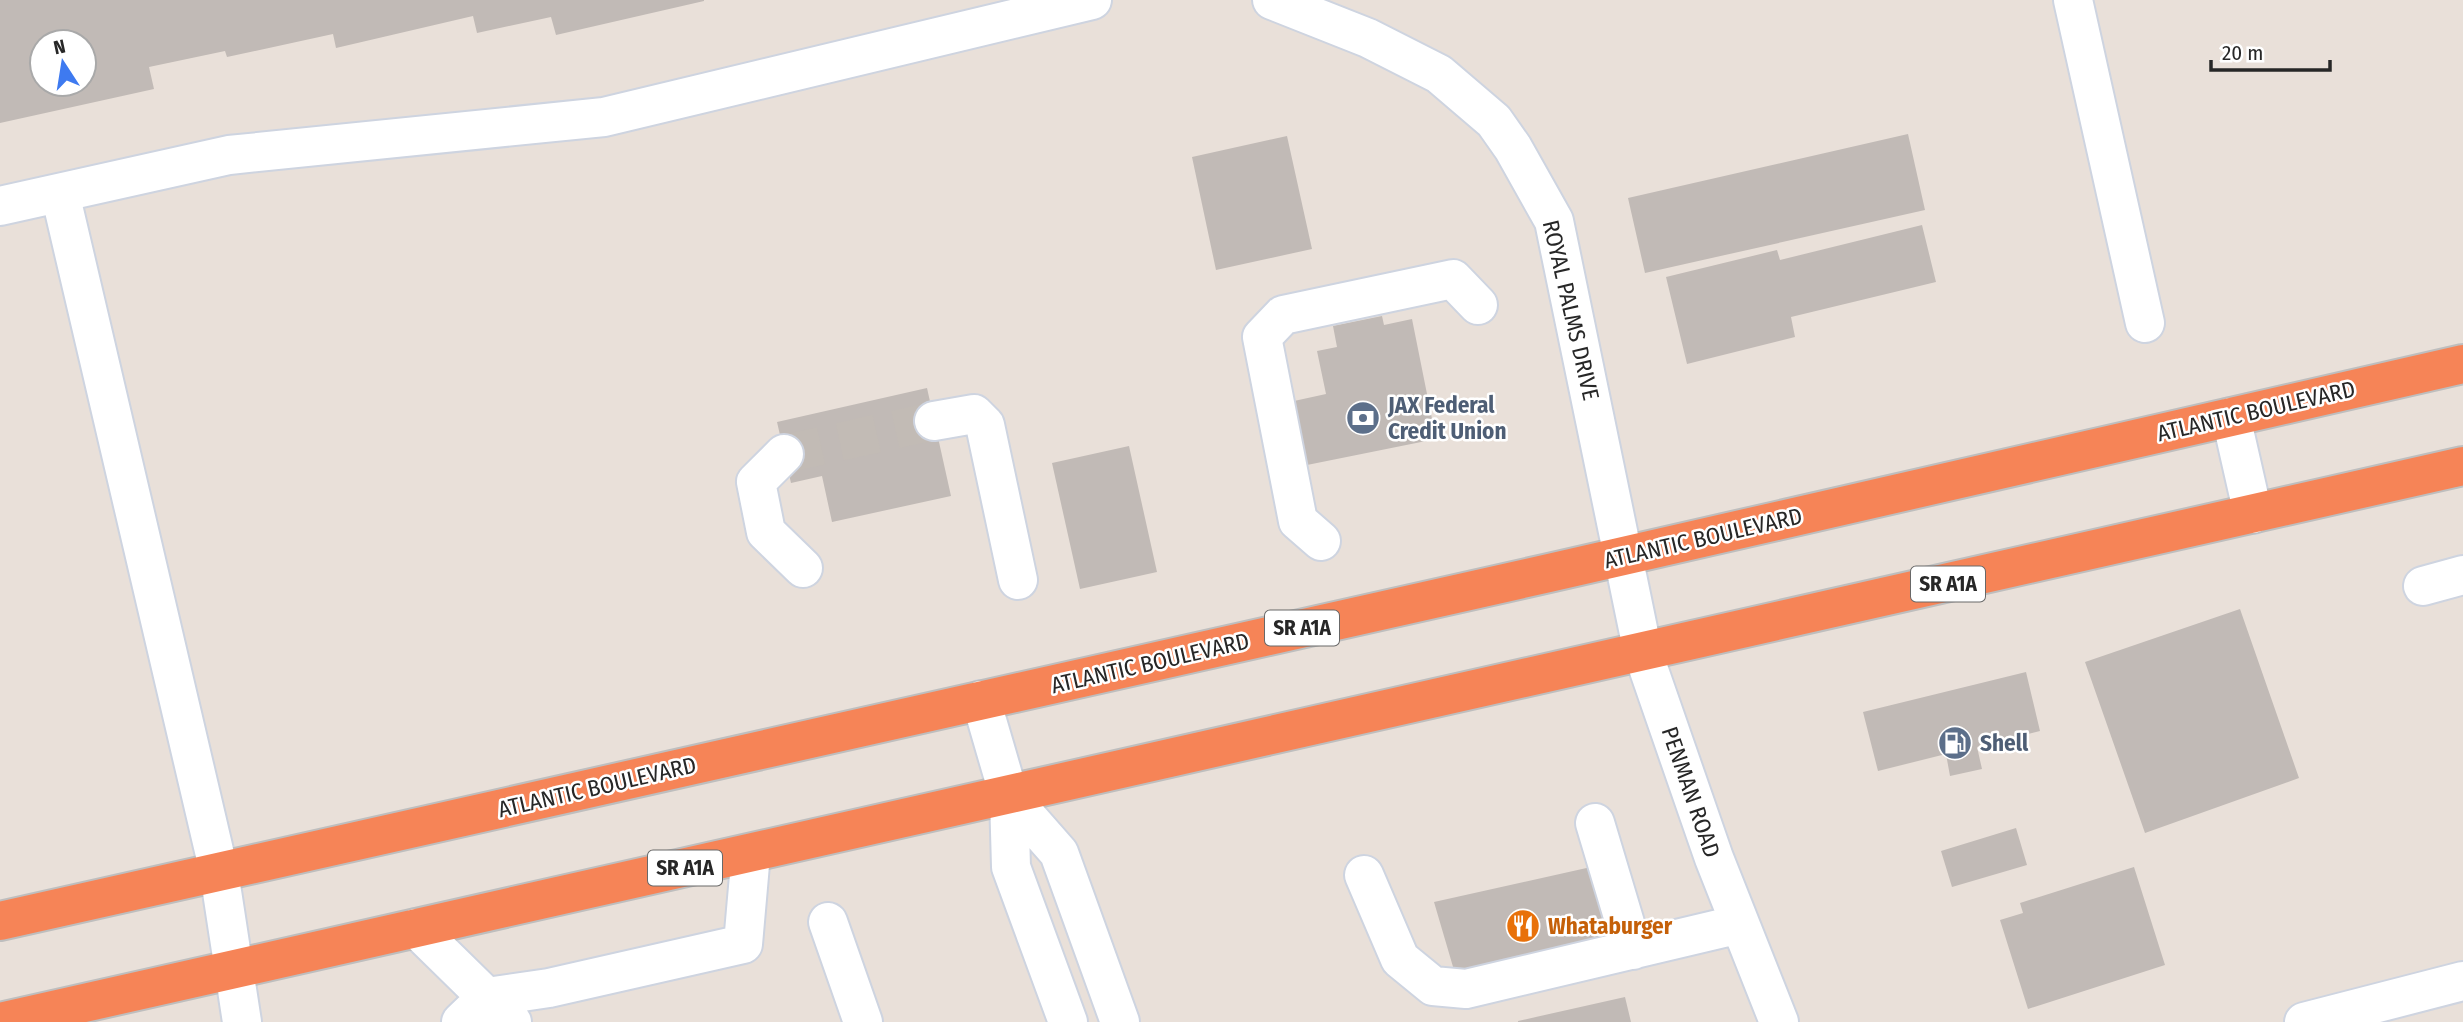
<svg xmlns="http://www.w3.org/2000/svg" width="2463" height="1022" font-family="'Fira Sans Condensed',sans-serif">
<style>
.building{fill:#c1bab6;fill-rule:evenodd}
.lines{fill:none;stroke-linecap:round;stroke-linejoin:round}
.minor-tunnel{stroke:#c2bbb5;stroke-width:38;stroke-dasharray:38 19;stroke-linecap:butt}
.minor-casing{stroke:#ced4e0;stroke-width:42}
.highway-casing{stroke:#bebebe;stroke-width:42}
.minor{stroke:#fff;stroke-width:38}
.highway{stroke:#f68457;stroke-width:38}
.labels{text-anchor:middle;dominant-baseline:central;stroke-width:5;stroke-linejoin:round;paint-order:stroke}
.shield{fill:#fff;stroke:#686868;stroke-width:2}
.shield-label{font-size:21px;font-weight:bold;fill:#272727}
.street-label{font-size:23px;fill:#272727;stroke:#fff}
.service-label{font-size:23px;font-weight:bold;fill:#4e5e75;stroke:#fff;text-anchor:start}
.food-label{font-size:23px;font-weight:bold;fill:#c56008;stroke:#fff;text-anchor:start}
</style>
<rect width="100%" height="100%" fill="#e9e0d9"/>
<path class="building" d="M0,0H704V1L556,35L551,17L477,33L473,16L336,48L333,34L227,57L225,51L149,67L154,89L0,123ZM42,42H84V84H42Z
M1908,134L1925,210L1645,273L1628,198Z
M1287,136L1312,249L1216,270L1192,157Z
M1922,225L1936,282L1791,317L1795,337L1687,364L1666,277L1777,250L1780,260Z
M1382,316L1384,325L1412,319L1436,439L1307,465L1294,401L1326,394L1317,351L1337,347L1333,326Z
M927,388L951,496L832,522L822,476L791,483L777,422Z
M1129,446L1157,572L1080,589L1052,463Z
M2240,609L2299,778L2145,833L2085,662Z
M2026,672L2040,731L1977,747L1982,769L1950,776L1946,754L1878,771L1863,712Z
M2016,828L2027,865L1952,887L1941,851Z
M1591,867L1611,951L1456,977L1434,902Z
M2134,867L2165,965L2028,1009L2000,920L2023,913L2020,903Z
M1625,997L1631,1022H1518V1021Z"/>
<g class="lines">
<path class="minor-tunnel" d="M784,454L934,421"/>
<g class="minor-casing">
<path id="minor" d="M1272,0L1368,38L1439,74L1494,121L1513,148L1554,221L1643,653L1714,858L1779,1022
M2073,0L2145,323
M60,193L219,872L242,1022
M0,206L229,155L604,117L1092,0
M2231,417L2253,514
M934,421L974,414L985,425L1018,580
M784,454L756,482L766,532L803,568
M1321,541L1298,521L1262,337L1283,315L1453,279L1478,305
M2423,586L2463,575
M981,700L1009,796L1011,867L1068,1022
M1009,796L1059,853L1120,1022
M1595,823L1633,950
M1364,875L1400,959L1433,986L1466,989L1740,924
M828,922L863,1022
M416,928L512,1022
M461,1022L487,997L549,988L743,944L751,853
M2304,1022L2463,981"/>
</g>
<g class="highway-casing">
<path id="highway" d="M0,921L1549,573L2463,364
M0,1022L2463,466"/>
</g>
<use href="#minor" class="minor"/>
<use href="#highway" class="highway"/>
</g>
<defs>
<g id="bank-disc" transform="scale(1.75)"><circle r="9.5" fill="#5c6f8a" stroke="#fff"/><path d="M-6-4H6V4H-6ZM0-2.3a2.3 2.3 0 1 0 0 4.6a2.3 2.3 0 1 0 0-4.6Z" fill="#fff"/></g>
<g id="fuel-disc" transform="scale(1.75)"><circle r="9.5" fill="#5c6f8a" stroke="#fff"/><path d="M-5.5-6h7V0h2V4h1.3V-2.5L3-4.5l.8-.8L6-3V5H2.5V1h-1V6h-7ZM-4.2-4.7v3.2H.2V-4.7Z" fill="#fff"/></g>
<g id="restaurant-disc" transform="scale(1.75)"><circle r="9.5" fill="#e8710a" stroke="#fff"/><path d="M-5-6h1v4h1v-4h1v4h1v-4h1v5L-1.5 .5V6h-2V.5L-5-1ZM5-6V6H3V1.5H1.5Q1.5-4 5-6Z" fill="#fff"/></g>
</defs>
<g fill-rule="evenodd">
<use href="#bank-disc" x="1363" y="418"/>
<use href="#fuel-disc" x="1955" y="743"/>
<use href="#restaurant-disc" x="1523" y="926"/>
</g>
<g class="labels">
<g class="shield">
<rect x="1911" y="566.5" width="74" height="35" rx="5"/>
<rect x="1265" y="610.5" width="74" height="35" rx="5"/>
<rect x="648" y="850.5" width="74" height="35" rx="5"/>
</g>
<g class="shield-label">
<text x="1948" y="584">SR A1A</text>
<text x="1302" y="628">SR A1A</text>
<text x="685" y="868">SR A1A</text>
</g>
<g class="street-label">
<text transform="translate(1571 310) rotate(77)">ROYAL PALMS DRIVE</text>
<text transform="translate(2256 411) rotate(-13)">ATLANTIC BOULEVARD</text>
<text transform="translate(1703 538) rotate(-13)">ATLANTIC BOULEVARD</text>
<text transform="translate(1150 663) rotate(-13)">ATLANTIC BOULEVARD</text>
<text transform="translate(597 787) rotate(-13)">ATLANTIC BOULEVARD</text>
<text transform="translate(1691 792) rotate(71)">PENMAN ROAD</text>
</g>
<g class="service-label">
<text x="1388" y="405">JAX Federal<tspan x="1388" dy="26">Credit Union</tspan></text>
<text x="1980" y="743">Shell</text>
</g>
<g class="food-label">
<text x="1548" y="926">Whataburger</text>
</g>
</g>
<g transform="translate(63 63) rotate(348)"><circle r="33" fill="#ffffff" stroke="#a9a9a9" stroke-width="2"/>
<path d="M0-5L12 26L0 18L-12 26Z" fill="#3e7af0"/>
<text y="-10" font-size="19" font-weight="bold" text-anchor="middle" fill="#272727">N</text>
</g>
<path d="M2211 60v10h119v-10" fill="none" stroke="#272727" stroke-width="3.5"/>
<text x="2222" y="60" font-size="21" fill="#272727" stroke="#ffffff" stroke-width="5" paint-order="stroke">20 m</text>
</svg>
